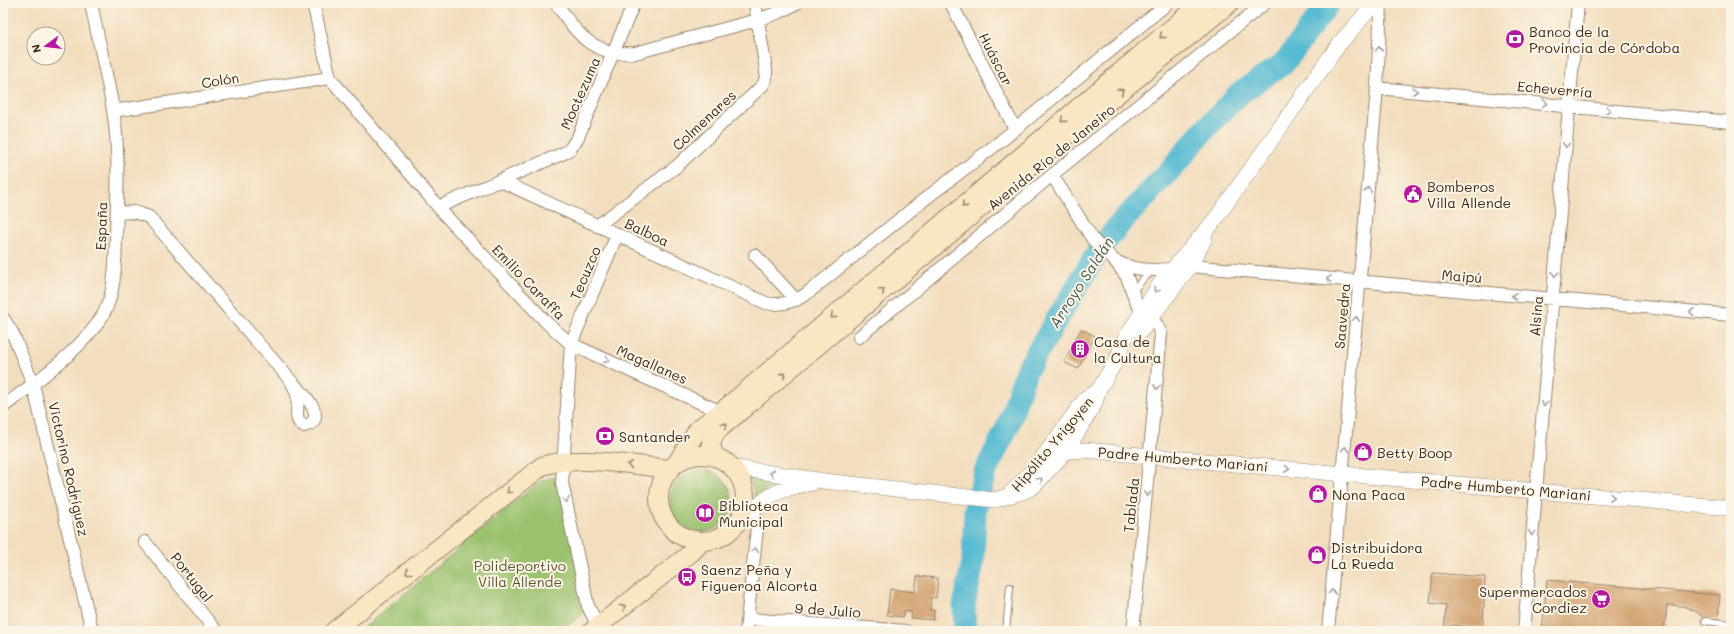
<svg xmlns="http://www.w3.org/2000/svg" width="1734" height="634" font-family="Mali,sans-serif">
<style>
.industrial{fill:#d1c0bc}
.green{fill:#9ac16d;stroke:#6a7646}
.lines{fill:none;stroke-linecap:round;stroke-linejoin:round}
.river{stroke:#54bad2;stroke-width:23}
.building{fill:#d2a270}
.service-casing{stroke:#96846e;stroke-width:8}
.minor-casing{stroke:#96846e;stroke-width:14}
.tertiary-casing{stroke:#96846e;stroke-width:16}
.secondary-casing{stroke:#96846e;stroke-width:20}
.service{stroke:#fff;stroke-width:6}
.minor{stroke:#fff;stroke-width:12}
.tertiary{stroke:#fff;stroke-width:15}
.secondary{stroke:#f9e7c3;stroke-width:18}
.oneway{stroke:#9a8870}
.oneway2{stroke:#a79f9a}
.labels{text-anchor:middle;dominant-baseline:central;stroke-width:4;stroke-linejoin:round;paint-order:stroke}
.poi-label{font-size:14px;fill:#3b2a1e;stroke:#fcf5e5;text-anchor:start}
.street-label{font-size:14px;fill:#3b2a1e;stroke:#fcf5e5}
.park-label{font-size:14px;fill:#585736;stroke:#fcf5e5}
.water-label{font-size:15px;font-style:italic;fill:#445c5d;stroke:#fcf5e5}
</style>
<rect width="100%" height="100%" fill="#fcf5e5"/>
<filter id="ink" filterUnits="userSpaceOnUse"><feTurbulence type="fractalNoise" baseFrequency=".025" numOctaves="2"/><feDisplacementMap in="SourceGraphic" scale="8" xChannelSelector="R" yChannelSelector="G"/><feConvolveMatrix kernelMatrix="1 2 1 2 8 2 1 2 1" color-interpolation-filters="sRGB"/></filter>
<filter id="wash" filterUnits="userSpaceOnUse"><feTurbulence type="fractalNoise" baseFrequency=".012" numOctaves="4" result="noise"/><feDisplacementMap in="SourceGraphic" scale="16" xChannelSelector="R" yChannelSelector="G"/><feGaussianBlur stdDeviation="0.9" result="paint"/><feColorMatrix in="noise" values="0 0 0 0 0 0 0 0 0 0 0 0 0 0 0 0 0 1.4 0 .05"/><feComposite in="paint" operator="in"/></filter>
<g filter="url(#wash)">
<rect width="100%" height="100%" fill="#f2ddbe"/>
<path class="industrial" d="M1728,138H1731V176H1727Z"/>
<path class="green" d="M670 501a31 31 0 1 1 62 0a31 31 0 1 1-62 0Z
M559,476L586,611L562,631H360L508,507L541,481Z
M750,478L778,483L755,497Z"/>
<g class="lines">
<path class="river" d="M965,631L964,606L973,562L975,511L985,472L1008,426L1026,371L1044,341L1099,250L1119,225L1171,169L1207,127L1239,94L1284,63L1329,3"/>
</g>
<g id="blocks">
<path class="building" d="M1081,329L1095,336L1078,369L1064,362Z
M1433,573L1485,577L1483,628L1452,625V631H1444L1446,605L1430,603Z
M917,576L938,578L936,598L931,597L930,610H934L933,620L911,618L912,612L904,611L903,617L887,615L890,589L915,592Z
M1547,580L1720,595L1718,619L1704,618L1697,612L1683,606L1667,605L1664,631H1542Z
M1479,629L1497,630V631H1479Z"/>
</g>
</g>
<g filter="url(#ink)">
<use href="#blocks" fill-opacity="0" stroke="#96846e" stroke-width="1"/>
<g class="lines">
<g class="service-casing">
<path id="service" d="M1133,291L1144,278L1153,271
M1705,621L1731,624
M1006,631L1010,587"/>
</g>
<g class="minor-casing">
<path id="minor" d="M313,3L330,78L445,215L548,324L571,344L721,412
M556,3C578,35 592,56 635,53L757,20L780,12L797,3
M951,3L1015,129
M1377,88L1731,122
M113,111L330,78
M1052,175L1094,241L1115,261L1127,277L1137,304L1150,319L1157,325L1161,334L1133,631
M501,181L766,303C781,306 792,302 805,295L925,199L1001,141L1168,3
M438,207L564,153L570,149L578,137L634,3
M117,213L134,212L149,217L292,382C293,386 296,390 297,394C300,406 292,418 303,426C332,421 301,391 292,382
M597,226L677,166L763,85L766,78V70L755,3
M755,255L796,300
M1115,261C1139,273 1164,271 1190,266L1731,315
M3,318L13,334L33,384L92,631
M859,337L1052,175L1265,3
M3,407C35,382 82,350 103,315C116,291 115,263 116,238C117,196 120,152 113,110C107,74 98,39 91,3
M744,491L756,519L757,528L746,631
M145,542L216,631
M748,619L906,631
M598,626L588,606L562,483L571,344L617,235
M1328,631L1377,88L1381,3
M1524,631L1578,3"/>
</g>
<g class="tertiary-casing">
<path id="tertiary" d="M1141,331L1190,266L1205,238
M1066,451L1085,450L1150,456L1343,474L1731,508
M731,467L824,481L995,500L1025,491L1034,486L1066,451L1095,403L1098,391L1118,357L1123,342L1160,284L1214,221L1340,43L1375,3
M1008,496L1036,467L1086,398L1098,391
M738,524C765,498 773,489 812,483"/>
</g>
<g class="secondary-casing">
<path id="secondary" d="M659 498a43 43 0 1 1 86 0a43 43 0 1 1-86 0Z
M714,457L711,442L717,431L1045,153L1230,3
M678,461L698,429L721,412L1180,21L1203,3
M334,631L542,466C575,455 634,465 669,469
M592,631L692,552L701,542"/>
</g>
<use href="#service" class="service"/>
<use href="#minor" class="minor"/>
<use href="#tertiary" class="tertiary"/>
<use href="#secondary" class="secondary"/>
</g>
<defs><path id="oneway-chevron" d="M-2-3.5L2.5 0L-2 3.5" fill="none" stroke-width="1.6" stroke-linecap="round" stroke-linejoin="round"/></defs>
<g class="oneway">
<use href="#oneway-chevron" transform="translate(1162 36) rotate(140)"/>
<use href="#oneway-chevron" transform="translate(1121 91) rotate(-39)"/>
<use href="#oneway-chevron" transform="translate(1063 120) rotate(140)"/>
<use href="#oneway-chevron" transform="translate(964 205) rotate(140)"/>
<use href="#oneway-chevron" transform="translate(882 291) rotate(-40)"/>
<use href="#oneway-chevron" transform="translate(833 316) rotate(140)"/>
<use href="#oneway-chevron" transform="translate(783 375) rotate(-41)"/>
<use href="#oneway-chevron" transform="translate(725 425) rotate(-40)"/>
<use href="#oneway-chevron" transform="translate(630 465) rotate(-174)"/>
<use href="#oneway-chevron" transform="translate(509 491) rotate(141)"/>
<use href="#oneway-chevron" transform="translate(408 572) rotate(141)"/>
<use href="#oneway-chevron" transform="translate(623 607) rotate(-38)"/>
</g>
<g class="oneway2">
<use href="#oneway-chevron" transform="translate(1379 49) rotate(-87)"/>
<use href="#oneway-chevron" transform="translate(1415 91) rotate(5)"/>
<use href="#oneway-chevron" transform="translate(1545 103) rotate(5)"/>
<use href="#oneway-chevron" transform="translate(1608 110) rotate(6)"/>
<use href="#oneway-chevron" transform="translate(1566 145) rotate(95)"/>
<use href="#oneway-chevron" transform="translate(1368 190) rotate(-85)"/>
<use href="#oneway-chevron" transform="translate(1555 274) rotate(95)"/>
<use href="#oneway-chevron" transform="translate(1329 279) rotate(-175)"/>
<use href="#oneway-chevron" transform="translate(1156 290) rotate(123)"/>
<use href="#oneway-chevron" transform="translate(1514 296) rotate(-175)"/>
<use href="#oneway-chevron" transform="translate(1692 312) rotate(-175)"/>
<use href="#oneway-chevron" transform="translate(1356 319) rotate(-85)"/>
<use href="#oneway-chevron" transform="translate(607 360) rotate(24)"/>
<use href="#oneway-chevron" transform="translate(1157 387) rotate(95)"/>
<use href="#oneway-chevron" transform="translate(1544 404) rotate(95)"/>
<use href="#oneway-chevron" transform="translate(1345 449) rotate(-85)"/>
<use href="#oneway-chevron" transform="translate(1287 469) rotate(6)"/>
<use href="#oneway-chevron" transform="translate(772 473) rotate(-171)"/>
<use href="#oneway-chevron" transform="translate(1040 480) rotate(-43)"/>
<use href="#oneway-chevron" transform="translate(1147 494) rotate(96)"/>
<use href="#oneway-chevron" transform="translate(1612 497) rotate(5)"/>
<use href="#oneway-chevron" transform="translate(566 500) rotate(79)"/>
<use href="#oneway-chevron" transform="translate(1532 533) rotate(95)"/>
<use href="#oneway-chevron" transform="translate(755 550) rotate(-84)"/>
<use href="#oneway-chevron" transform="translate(1332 592) rotate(-85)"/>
</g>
</g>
<defs>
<g id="bank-disc" transform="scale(1)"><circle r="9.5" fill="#b5179e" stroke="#fcf5e5"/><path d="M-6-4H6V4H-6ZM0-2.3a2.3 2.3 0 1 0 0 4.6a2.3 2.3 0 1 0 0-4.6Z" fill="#fff"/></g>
<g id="civic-disc" transform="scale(1)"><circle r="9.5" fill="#b5179e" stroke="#fcf5e5"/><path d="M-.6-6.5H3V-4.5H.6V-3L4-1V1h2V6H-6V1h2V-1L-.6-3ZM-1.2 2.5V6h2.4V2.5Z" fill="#fff"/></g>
<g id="building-disc" transform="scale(1)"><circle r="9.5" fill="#b5179e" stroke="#fcf5e5"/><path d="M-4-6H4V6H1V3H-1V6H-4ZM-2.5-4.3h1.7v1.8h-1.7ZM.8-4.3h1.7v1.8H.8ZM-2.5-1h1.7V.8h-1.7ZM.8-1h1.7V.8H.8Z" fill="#fff"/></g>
<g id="shop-disc" transform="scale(1)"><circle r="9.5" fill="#b5179e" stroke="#fcf5e5"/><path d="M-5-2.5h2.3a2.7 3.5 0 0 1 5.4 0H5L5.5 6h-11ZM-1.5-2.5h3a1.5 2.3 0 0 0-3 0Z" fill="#fff"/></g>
<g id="library-disc" transform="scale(1)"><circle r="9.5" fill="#b5179e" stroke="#fcf5e5"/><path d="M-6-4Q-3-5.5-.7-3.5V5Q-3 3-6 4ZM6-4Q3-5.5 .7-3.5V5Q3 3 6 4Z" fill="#fff"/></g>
<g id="bus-disc" transform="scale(1)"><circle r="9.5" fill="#b5179e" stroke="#fcf5e5"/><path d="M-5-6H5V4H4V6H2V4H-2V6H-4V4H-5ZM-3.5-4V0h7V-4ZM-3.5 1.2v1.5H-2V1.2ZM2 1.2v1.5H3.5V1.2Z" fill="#fff"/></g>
<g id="supermarket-disc" transform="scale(1)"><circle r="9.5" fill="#b5179e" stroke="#fcf5e5"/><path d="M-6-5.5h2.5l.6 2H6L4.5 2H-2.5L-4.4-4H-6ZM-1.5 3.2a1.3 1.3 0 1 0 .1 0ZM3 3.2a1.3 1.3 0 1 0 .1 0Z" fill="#fff"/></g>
</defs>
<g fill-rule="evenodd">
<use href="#bank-disc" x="1515" y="39"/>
<use href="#civic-disc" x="1413" y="194"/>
<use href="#building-disc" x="1080" y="349"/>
<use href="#bank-disc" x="605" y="436"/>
<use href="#shop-disc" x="1363" y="452"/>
<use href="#shop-disc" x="1318" y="494"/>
<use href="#library-disc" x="705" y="513"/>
<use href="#shop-disc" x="1317" y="555"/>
<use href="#bus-disc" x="687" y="577"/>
<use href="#supermarket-disc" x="1601" y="599"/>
</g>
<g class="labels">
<g class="poi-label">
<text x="1529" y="31">Banco de la<tspan x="1529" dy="16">Provincia de Córdoba</tspan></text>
<text x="1427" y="186">Bomberos<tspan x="1427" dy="16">Villa Allende</tspan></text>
<text x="1094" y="341">Casa de<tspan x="1094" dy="16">la Cultura</tspan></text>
<text x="619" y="436">Santander</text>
<text x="1377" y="452">Betty Boop</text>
<text x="1332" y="494">Nona Paca</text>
<text x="719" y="505">Biblioteca<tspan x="719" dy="16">Municipal</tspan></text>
<text x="1331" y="547">Distribuidora<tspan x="1331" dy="16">La Rueda</tspan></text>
<text x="701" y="569">Saenz Peña y<tspan x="701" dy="16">Figueroa Alcorta</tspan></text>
<text x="1587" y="591" text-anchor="end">Supermercados<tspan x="1587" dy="16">Cordiez</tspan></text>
</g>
<g class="street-label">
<text transform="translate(996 59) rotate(63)">Huáscar</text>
<text transform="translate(220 80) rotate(-9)">Colón</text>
<text transform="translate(1555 89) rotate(5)">Echeverría</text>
<text transform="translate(580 93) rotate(-66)">Moctezuma</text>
<text transform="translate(704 120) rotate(-43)">Colmenares</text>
<text transform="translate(1051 157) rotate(-39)">Avenida Río de Janeiro</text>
<text transform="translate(101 226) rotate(-88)">España</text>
<text transform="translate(647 232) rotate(25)">Balboa</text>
<text transform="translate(585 273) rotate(-67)">Tecuzco</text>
<text transform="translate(1462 276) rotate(5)">Maipú</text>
<text transform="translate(529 282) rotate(46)">Emilio Caraffa</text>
<text transform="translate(1342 316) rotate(-85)">Saavedra</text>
<text transform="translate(1536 316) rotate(-85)">Alsina</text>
<text transform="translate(652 364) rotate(24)">Magallanes</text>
<text transform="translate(1052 444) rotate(-50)">Hipólito Yrigoyen</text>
<text transform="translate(1183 459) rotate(5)">Padre Humberto Mariani</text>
<text transform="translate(69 469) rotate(77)">Victorino Rodríguez</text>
<text transform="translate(1506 488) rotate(5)">Padre Humberto Mariani</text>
<text transform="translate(1131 505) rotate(-84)">Tablada</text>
<text transform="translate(192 577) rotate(52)">Portugal</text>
<text transform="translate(828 610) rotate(4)">9 de Julio</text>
</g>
<g class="park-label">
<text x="520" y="565">Polideportivo<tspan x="520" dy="16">Villa Allende</tspan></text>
</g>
<g class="water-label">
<text transform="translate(1081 282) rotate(-57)">Arroyo Saldán</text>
</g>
</g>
<rect width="1734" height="634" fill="none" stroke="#fcf5e5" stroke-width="16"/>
<g transform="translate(46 46) rotate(255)"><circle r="19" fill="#fcf5e5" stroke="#afa495"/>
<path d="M0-3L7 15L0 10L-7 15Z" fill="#b5179e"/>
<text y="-6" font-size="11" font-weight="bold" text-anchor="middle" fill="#3b2a1e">N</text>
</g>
</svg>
